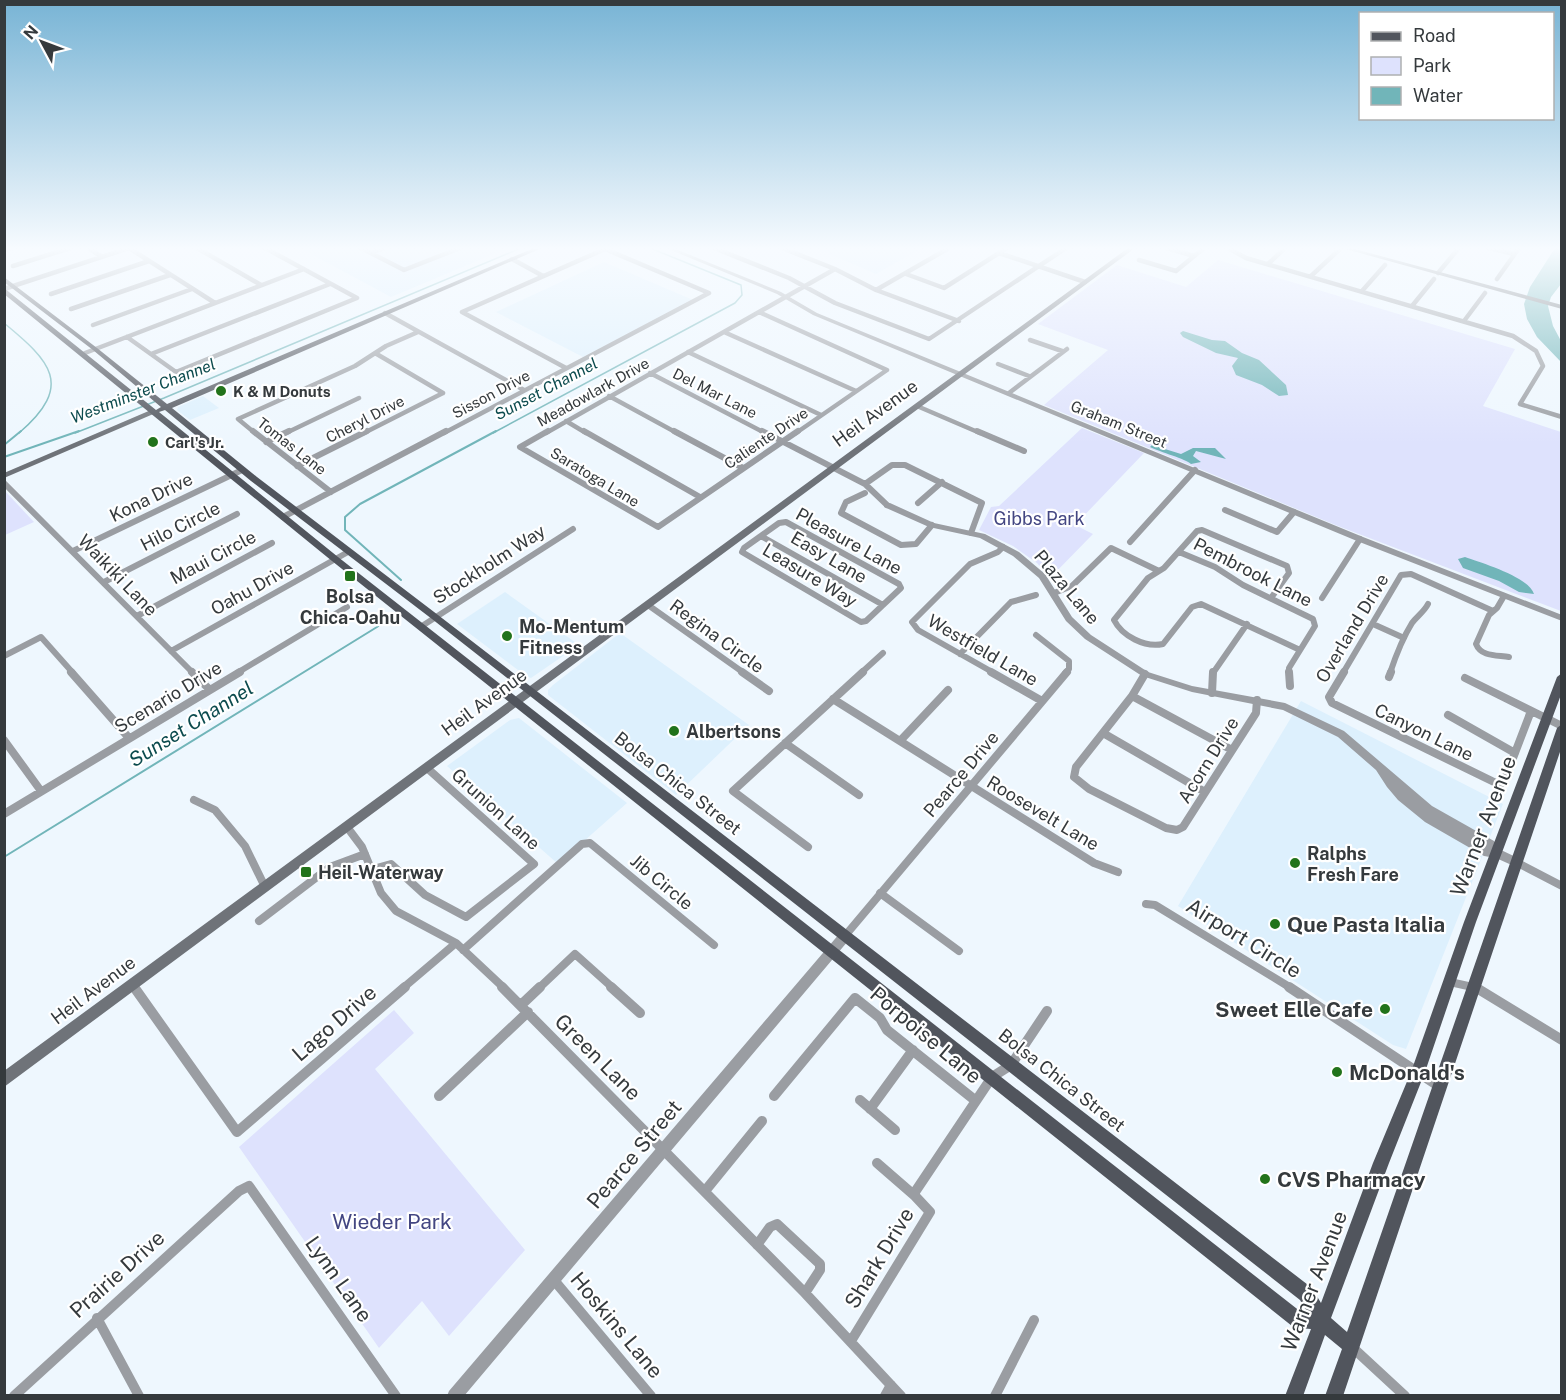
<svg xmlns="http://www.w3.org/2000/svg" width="1566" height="1400" font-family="'Public Sans',sans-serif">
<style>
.built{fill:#ddf0fd}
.green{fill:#dee2fd}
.water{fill:#71b5b9}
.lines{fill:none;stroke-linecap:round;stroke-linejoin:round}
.stream-far1{stroke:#71b5b9;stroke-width:1.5}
.stream{stroke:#71b5b9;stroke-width:2}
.minor-far3{stroke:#9a9da2;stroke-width:4.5}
.minor-far2{stroke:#9a9da2;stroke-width:6}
.minor-far1{stroke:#9a9da2;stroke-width:8}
.minor{stroke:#9a9da2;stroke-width:10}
.tertiary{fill:#9a9da2;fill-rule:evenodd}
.secondary{fill:#6f7379;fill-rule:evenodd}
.primary{fill:#51555d;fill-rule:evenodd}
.poi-dot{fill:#22731b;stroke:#fff;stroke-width:2}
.labels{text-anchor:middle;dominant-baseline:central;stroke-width:4.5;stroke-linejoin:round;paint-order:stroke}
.far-poi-label{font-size:15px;font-weight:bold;fill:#353a3d;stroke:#fff;text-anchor:start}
.far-street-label{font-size:15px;fill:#353a3d;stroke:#fff}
.far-water-label{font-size:16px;font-style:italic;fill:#0c4b4e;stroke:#fff}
.street-label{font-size:18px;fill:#353a3d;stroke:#fff}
.park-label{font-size:18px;fill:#434682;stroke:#fff}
.poi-label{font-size:18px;font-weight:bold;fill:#353a3d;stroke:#fff;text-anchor:start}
.water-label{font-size:20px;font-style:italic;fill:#0c4b4e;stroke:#fff}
.near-street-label{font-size:21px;fill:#353a3d;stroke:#fff}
.near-poi-label{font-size:21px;font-weight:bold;fill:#353a3d;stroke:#fff;text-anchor:start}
.near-park-label{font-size:21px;fill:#434682;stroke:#fff}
</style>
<rect width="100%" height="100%" fill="#eef7fe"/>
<path class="built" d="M300,248H508L391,297Z
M816,248H922L876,274Z
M604,262L693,300L583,357L496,312Z
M203,396L219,408L190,420L177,410L178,407Z
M505,592L579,645L531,678L526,676L457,624Z
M620,633L749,725L676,795L548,695V690L553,685Z
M1301,701L1503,804L1406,1049L1393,1045L1178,906Z
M519,718L627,803L558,864L447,766L510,720Z"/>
<path class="green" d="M1218,260L1515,349L1483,406L1561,432V611L1338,526L1044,405L1108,350L1038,324L1117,265L1186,287Z
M1082,428L1144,453L1075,525L1093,534L1050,578L1037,563L1013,546L979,530L991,507L999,506Z
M4,490L34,522L5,535H4Z
M394,1010L414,1033L375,1069L525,1250L449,1336L422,1301L379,1348L239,1147Z"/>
<path class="water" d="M1555,248H1561V284L1551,297L1548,306L1553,326L1561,341V362L1537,337L1527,319L1524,304L1530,287Z
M1183,331L1212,340L1225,341L1242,353L1259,360L1286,385L1288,395L1279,396L1262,385L1236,375L1232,366L1238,358L1216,353L1183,337L1180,333Z
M1152,445L1181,454L1193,448H1215L1226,459L1196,451L1193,456L1201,462L1191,464C1186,459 1160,452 1150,447Z
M1465,557C1482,563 1529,577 1534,594L1519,592L1499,581L1463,568L1458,559Z"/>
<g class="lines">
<path class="stream-far1" d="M4,323C50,361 75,385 19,433
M75,433L164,398L521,248
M493,433L735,303L742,295L741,285L650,248"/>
<path class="stream" d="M4,445L21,431
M4,457L79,431
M401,580L345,530V517L360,504L496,431
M4,857L377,627L391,614"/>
<path class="minor-far3" d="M88,248L102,257
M129,248L215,303
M197,248L261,285
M265,248L357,298
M361,248L404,270L460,248
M714,248L789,278L835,303L929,339L1066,248
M782,248L835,269L876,290L959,321
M1167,248L1194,256
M1228,248L1246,258L1513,336L1536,351L1543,366L1520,404L1562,417
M1489,248L1514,254
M4,250L12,248
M371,253L384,248
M999,253L1085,282
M512,259L543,276
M1139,260L1176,271L1204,248
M1268,264L1285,248
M13,266L70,248
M1438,273L1459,248
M906,274L944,288L1007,248
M1311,276L1341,248
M1497,279L1519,248
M4,289L129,248
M876,290L949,248
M1362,291L1385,265
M51,294L149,261
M1412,306L1434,279
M71,309L170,275
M462,312L566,368
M759,312L887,370L796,433
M759,312L835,269
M385,313L524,390
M1464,321L1485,293
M93,325L192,289
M724,332L856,391
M127,337L176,372L357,298
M1030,340L1062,351
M688,352L821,415
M85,353L304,269
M375,353L443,393
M151,354L330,284
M998,364L1029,376
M650,373L765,433
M1009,393L1067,349
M609,396L677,433
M917,406L980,433
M566,421L586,433
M255,433L238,419L355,366L386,346L418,332
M286,433L359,398
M364,433L443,393
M444,433L709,293L605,249L462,312
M546,433L759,312"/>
<path class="minor-far2" d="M253,431L331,492
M548,431L520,447L658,527L798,431
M584,431L700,497
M674,431L743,468
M762,431L865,484L887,505
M977,431L1024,451
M266,442L289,431
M297,466L367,431
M4,483L193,673
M865,484L892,465H905L982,503L971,533
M865,493L846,502L841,513L901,545L916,544L932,525
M918,503L942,482
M1225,510L1277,532L1294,512
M283,517L446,431
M786,522L899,584L901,588L866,621L861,622L742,552L744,548L779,523Z
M761,536L883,605
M1130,542L1195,470
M73,551L242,470
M1179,552L1215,567L1243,585L1313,619L1315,626L1289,668V673
M104,582L237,514
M1054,593L1072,586L1111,548L1159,571
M1504,596L1497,608L1489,615L1476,644C1481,657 1497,655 1509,657
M1271,598L1289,573L1287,566L1202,530L1197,531L1164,568L1148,578L1114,620C1122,636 1145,648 1163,644L1192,607L1201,604L1300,650
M1322,598L1360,539
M648,605L744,673
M137,616L272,543
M1373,624L1404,638
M422,626L573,529
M1036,635L1069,661V669L1065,673
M171,651L348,552
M960,654L1011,602L1036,595
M4,656L41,637L73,673
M237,673L347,607
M861,673L883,653
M994,673L918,630L912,622L970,564L998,552L1003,547
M1213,673L1247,624
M1343,673L1401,575L1411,574L1493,611
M1390,673C1396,655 1402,639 1412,623C1417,616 1424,612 1428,604"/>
<path class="minor-far1" d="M71,672L129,738
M192,672L210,690
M742,672L769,691
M991,672L1042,701
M1289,672L1290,686
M1344,672L1329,697L1332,703L1496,783H1502L1505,779L1531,711
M1145,674L1132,696L1076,767L1074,777L1089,789L1166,828L1177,830L1183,827L1256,713L1257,700
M1389,677L1391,672
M1465,678L1562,726
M1212,693L1213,672
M1132,696L1232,750
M833,699L1094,863L1118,872
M1448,715L1515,753
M1103,733L1205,792
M4,740L41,791
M900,741L948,690
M785,743L859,795
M194,800L215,810L245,846L265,887
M4,814L240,672
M347,827L362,847L381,893L396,911L456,943L504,988
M808,847L733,791L863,672
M1516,862L1562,886
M373,869L391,864L425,895L466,917L534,864L427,768
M880,893L959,951
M1146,904L1155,905L1291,988
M259,921L330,867L365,854
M844,937L1067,672
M463,950L582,844L590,843L714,945
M1450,982L1477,988
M133,985L135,988
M403,988L456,943
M539,988L575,954L613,988"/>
<path class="minor" d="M134,987L237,1132L405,987
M502,987L805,1293L901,1396
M611,987L640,1013
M1289,987L1440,1087
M1475,987L1562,1040
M521,1005L540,987
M439,1096L528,1012
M774,1096L855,998L880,1018L887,1030L976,1101
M860,1100L895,1130
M870,1109L913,1050
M877,1163L915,1196
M705,1191L762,1121
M757,1245L770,1227L777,1224L820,1264V1270L805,1293
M553,1279L651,1396
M97,1318L139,1396
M851,1341L930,1212L915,1196V1192L992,1077L1011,1065L1047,1011
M1352,1347L1405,1396
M14,1396L239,1191L249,1186L396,1396
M885,1396L891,1385
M995,1396L1034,1320"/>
<path class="tertiary" d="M666,248H673L781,292L817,313L1363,537L1562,615V621L1357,541L813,315L777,294Z
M884,503H890L934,523L985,534L1019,552L1045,574L1072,617L1091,635L1148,672L1192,686L1285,703L1344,731L1432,806L1494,841L1501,850L1520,859L1521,862L1520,865L1516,867L1496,858L1484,856L1425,822L1398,800L1387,787L1376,770L1338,737L1283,710L1192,692L1142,676L1085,639L1066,621L1039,578L1013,556L980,538L929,527L884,507Z
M844,932L848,933L850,937L848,941L464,1396H447L449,1391L840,933Z"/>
<path class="secondary" d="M1128,248H1135L4,1087V1071Z
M1342,248H1351L1562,305V309Z
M151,410L158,412L4,478V473Z"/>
<path class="primary" d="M534,248H542L172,408L257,477L438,615L1312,1288L1321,1303L1373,1163L1411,1072L1464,922L1557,677L1562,673V692L1476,922L1425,1072L1389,1163L1331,1318L1347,1332L1557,728L1562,724V746L1343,1396H1325L1342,1349L1325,1335L1303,1396H1285L1311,1329L1298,1328L1292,1326L332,561L4,294V288L156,410L161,407L93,350L4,282V277L97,348L167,404ZM165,410L251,481L432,619L1300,1300L1307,1312H1301L338,557L159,412Z"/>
</g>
<linearGradient id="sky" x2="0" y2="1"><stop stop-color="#78b4d5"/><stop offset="0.56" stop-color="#f7fbff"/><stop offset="1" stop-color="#f7fbff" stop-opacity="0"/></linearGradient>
<rect width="1566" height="444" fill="url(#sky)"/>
<g class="poi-dot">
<circle cx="221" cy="391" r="6"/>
<circle cx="153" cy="442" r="6"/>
<rect x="344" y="570" width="12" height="12" rx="3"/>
<circle cx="507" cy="636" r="6"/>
<circle cx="674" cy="731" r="6"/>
<circle cx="1295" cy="863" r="6"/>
<rect x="300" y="866" width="12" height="12" rx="3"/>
<circle cx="1275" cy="924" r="6"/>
<circle cx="1385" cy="1009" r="6"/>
<circle cx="1337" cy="1072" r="6"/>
<circle cx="1265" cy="1179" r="6"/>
</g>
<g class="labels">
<g class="far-poi-label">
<text x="233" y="391">K &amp; M Donuts</text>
<text x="165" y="442">Carl's Jr.</text>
</g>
<g class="far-street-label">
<text transform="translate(593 392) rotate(-29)">Meadowlark Drive</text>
<text transform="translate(715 393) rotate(27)">Del Mar Lane</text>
<text transform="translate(491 394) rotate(-28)">Sisson Drive</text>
<text transform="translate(365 419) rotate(-27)">Cheryl Drive</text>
<text transform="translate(1119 424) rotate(22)">Graham Street</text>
<text transform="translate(766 438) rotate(-34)">Caliente Drive</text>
<text transform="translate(292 446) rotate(38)">Tomas Lane</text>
<text transform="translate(595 477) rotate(31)">Saratoga Lane</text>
</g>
<g class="far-water-label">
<text transform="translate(546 389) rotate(-28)">Sunset Channel</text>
<text transform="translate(143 391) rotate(-21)">Westminster Channel</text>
</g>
<g class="street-label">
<text transform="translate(875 413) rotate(-36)">Heil Avenue</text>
<text transform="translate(151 497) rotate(-26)">Kona Drive</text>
<text transform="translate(180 526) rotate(-27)">Hilo Circle</text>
<text transform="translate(849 541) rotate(29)">Pleasure Lane</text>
<text transform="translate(213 557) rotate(-28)">Maui Circle</text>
<text transform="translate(829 557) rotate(30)">Easy Lane</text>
<text transform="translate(489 564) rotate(-33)">Stockholm Way</text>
<text transform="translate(1253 572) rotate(27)">Pembrook Lane</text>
<text transform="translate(118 575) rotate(46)">Waikiki Lane</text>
<text transform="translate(810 575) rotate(31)">Leasure Way</text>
<text transform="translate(1067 587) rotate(50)">Plaza Lane</text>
<text transform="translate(252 588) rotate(-29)">Oahu Drive</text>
<text transform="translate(1352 628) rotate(-59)">Overland Drive</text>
<text transform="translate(717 636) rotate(36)">Regina Circle</text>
<text transform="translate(983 650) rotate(30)">Westfield Lane</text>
<text transform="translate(168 697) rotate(-31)">Scenario Drive</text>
<text transform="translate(484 702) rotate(-36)">Heil Avenue</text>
<text transform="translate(1424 732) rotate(26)">Canyon Lane</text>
<text transform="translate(1208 760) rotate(-58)">Acorn Drive</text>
<text transform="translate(961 774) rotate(-50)">Pearce Drive</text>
<text transform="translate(678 783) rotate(38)">Bolsa Chica Street</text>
<text transform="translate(496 809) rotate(42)">Grunion Lane</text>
<text transform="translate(1043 813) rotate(31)">Roosevelt Lane</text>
<text transform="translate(662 882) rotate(40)">Jib Circle</text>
<text transform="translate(93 990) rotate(-37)">Heil Avenue</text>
<text transform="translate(1062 1080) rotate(38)">Bolsa Chica Street</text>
</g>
<g class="park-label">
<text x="1039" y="518">Gibbs Park</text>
</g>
<g class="poi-label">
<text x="350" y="596" text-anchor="middle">Bolsa<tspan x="350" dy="21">Chica-Oahu</tspan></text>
<text x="519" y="626">Mo-Mentum<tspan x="519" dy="21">Fitness</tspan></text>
<text x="686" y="731">Albertsons</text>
<text x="1307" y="853">Ralphs<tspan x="1307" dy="21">Fresh Fare</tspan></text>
<text x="318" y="872">Heil-Waterway</text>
</g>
<g class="water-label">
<text transform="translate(191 724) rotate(-32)">Sunset Channel</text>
</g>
<g class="near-street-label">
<text transform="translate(1483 826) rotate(-69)">Warner Avenue</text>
<text transform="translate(1244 938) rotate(32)">Airport Circle</text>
<text transform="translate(334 1023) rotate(-41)">Lago Drive</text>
<text transform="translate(926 1035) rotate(40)">Porpoise Lane</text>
<text transform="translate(598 1057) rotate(45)">Green Lane</text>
<text transform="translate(634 1154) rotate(-50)">Pearce Street</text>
<text transform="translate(879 1258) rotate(-59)">Shark Drive</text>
<text transform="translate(117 1274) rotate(-42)">Prairie Drive</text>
<text transform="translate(339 1279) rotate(55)">Lynn Lane</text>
<text transform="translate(1314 1281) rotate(-69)">Warner Avenue</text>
<text transform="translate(617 1325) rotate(50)">Hoskins Lane</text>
</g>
<g class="near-poi-label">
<text x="1287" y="924">Que Pasta Italia</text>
<text x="1373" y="1009" text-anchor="end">Sweet Elle Cafe</text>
<text x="1349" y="1072">McDonald's</text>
<text x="1277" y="1179">CVS Pharmacy</text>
</g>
<g class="near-park-label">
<text x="392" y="1221">Wieder Park</text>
</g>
</g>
<rect width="1566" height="1400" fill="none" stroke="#353a3d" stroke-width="12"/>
<rect x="1359" y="12" width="195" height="108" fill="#ffffff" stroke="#aeb0b1" stroke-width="1.5"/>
<rect x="1371" y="32" width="30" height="9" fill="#51555d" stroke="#aeb0b1" stroke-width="1.5"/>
<text x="1413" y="42" font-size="18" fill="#353a3d">Road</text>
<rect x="1371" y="57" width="30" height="18" fill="#dee2fd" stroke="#aeb0b1" stroke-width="1.5"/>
<text x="1413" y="72" font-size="18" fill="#353a3d">Park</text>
<rect x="1371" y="87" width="30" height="18" fill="#71b5b9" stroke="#aeb0b1" stroke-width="1.5"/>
<text x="1413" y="102" font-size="18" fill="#353a3d">Water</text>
<g transform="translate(42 42) rotate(311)" stroke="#ffffff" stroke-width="4.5" paint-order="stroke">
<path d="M0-4.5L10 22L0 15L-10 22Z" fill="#353a3d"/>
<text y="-9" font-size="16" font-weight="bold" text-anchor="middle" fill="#353a3d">N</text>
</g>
</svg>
